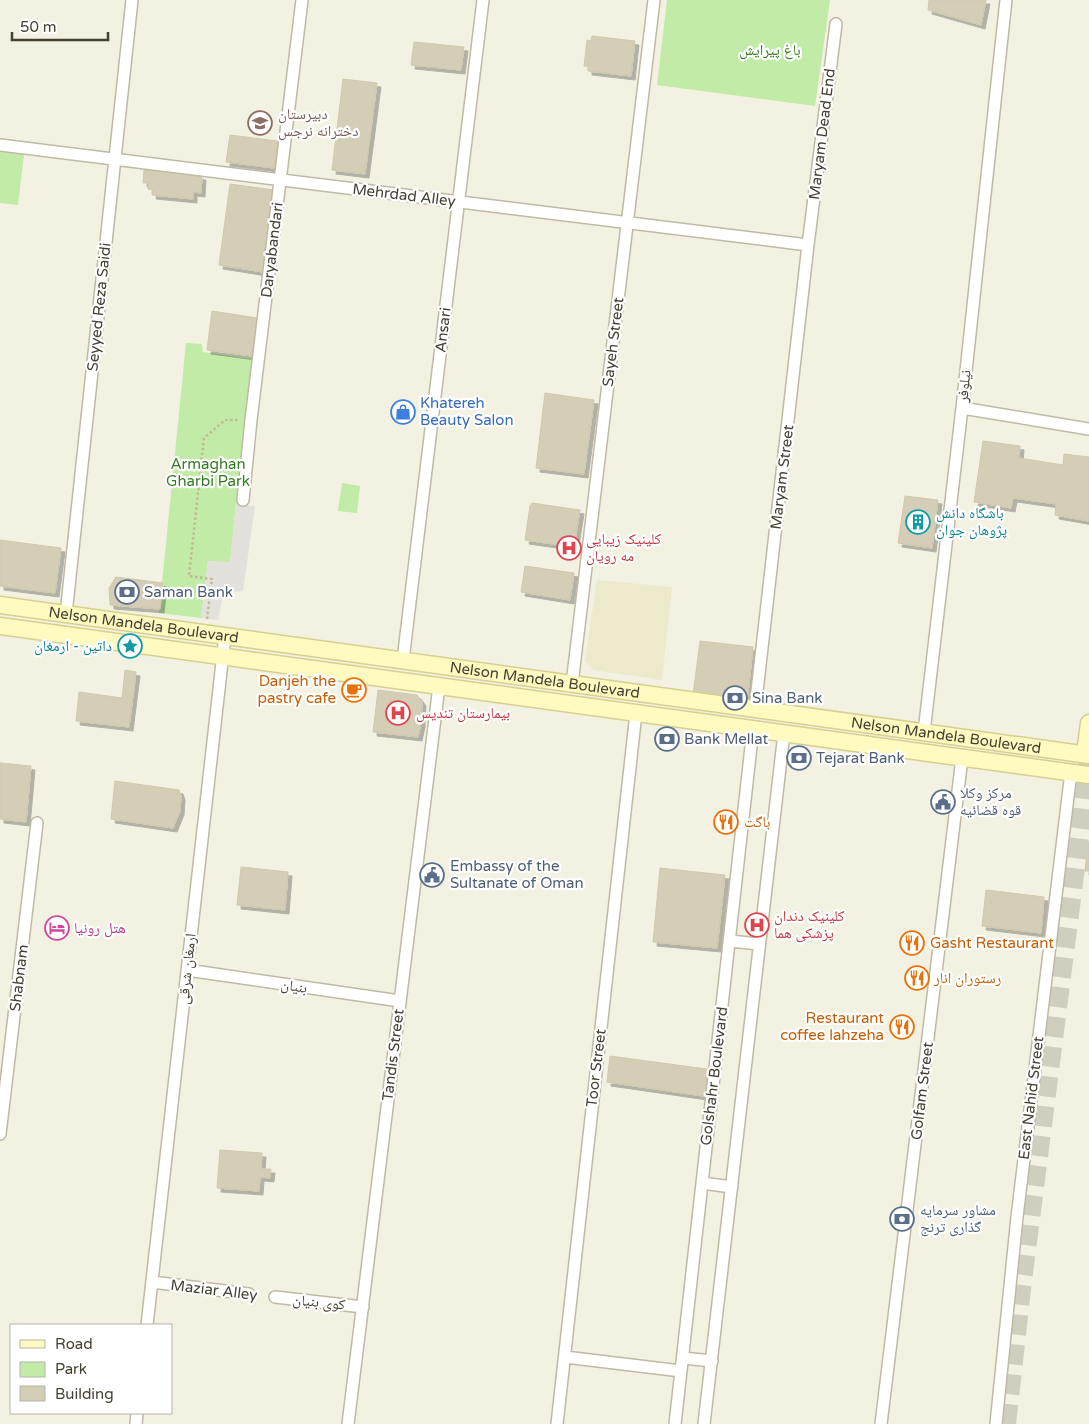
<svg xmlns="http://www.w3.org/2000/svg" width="1089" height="1424" font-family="'Varela Round','Noto Naskh Arabic',sans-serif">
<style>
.education{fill:#ede9cb}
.green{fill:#c1eba7}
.parking{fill:#e3e1dc}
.building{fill:#d5ceb7;stroke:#d1c8aa;filter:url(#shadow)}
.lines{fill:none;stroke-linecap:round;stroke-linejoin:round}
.trunk-tunnel{stroke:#d0cebf;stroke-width:20;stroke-dasharray:20 10;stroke-linecap:butt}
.minor-casing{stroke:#bfbaa4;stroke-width:14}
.secondary-casing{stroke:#d6d08e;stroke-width:19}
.path{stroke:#c2b995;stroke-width:2.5;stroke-dasharray:2.5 2.5;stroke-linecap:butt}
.minor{stroke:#fff;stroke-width:11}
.secondary{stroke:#fffac0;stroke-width:16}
.labels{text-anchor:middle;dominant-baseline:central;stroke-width:4.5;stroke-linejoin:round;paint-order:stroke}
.park-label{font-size:15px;fill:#357b22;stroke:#fff}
.education-label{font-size:15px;fill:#785e54;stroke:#fff;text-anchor:start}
.street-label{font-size:15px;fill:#454132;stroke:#fff}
.shop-label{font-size:15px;fill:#366cbe;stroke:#fff;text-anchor:start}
.culture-label{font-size:15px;fill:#0d838f;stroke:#fff;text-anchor:start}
.health-label{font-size:15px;fill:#be3a42;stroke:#fff;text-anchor:start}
.service-label{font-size:15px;fill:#4e5e75;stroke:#fff;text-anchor:start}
.food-label{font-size:15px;fill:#c56008;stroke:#fff;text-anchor:start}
.hotel-label{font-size:15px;fill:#b23c85;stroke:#fff;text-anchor:start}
</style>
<defs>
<filter id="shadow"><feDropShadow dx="4" dy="4" stdDeviation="0" flood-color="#0004"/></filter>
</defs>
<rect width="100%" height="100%" fill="#f3f1e2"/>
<path class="education" d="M597,580L672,587L662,680L593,670L585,661Z"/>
<path class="green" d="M667,0H830L815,106L657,85Z
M0,152L24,154L18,205L0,203Z
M186,343L202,344L203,352L253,359L246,420L239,504H236L230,563L208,561L201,618L159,613Z
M342,483L360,486L357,513L338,511Z"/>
<path class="parking" d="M236,504L255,506L243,591L231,592L222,600L218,620L201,618L208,561L230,562Z"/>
<path class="building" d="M929,0H986L981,25L928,10Z
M592,36L635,41L631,76L588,71V66H584L587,40L591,41Z
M414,42L464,47L461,70L411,65Z
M343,79L377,83L365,174L332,170Z
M230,135L278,141L274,168L226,162Z
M144,170L202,176L201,193L193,192V199L152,195L153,190L148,189L149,183H143Z
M230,184L274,190L263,272L219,265Z
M212,311L257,318L252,356L207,350Z
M545,393L594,400L584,474L536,468Z
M983,441L1020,446L1019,458L1063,465L1064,454L1089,457V521L1055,515L1056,504L1013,498L1011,508L974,502Z
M905,496L938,500L932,548L898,543Z
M532,503L580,510L574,547L525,540L530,506Z
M0,540L61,548L55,593L0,586Z
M525,566L574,573L570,600L521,592Z
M116,577L163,583L160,609L110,605L109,588Z
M700,641L753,647L747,702L693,695Z
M125,670L136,672L129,727L76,721L79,692L122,698Z
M378,690L417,695L422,702L421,723L418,737L373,732Z
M0,763L31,766L26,822L0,819Z
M115,781L179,790L181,796L180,811L173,828L111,819Z
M1088,842H1089V871H1085Z
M241,867L288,872L285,910L237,905Z
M660,868L725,875L717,948L653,942Z
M986,890L1044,897L1041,933L982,926Z
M610,1056L714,1070L710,1097L607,1082Z
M220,1150L262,1153L261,1169H271L270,1178L260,1177L259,1191L217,1188Z"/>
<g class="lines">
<path class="trunk-tunnel" d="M1006,1424L1021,1289L1089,758"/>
<g class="minor-casing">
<path id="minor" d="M0,145L808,245
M962,408L1089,429
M243,500L251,420L302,0
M66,614L132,0
M403,660L483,0
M572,684L654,0
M755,709L808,245L836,24
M924,732L962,408L1006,0
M730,941L759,944
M187,970L400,1001
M0,1134L37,823
M702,1183L732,1187
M152,1282L249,1294
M275,1297L363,1307
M147,1325L225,636
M565,1357L681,1371
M683,1358L712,1361
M136,1424L137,1413
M348,1424L439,686
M557,1424L636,713
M675,1424L753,729
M704,1424L784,733
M881,1424L962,758
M996,1424L1017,1217L1071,772"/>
</g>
<g class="secondary-casing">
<g id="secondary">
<path id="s1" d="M0,605L1089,755"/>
<path d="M0,626L1089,775"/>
<path d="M1085,754L1089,723"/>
</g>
</g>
<path class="path" d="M207,619L212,579L189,576L204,438L225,420H240"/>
<use href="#minor" class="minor"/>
<use href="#secondary" class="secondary"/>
</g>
<defs>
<g id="school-ring" transform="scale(1.25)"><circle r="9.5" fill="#fff" stroke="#8d6e63" stroke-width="1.5"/><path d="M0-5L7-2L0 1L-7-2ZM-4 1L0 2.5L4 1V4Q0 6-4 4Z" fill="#8d6e63"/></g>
<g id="shop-ring" transform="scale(1.25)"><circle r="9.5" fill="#fff" stroke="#3f7fe0" stroke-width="1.5"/><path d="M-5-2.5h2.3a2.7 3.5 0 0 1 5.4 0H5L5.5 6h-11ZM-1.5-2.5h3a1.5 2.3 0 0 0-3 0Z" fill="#3f7fe0"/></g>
<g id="building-ring" transform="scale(1.25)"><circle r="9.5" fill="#fff" stroke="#0f9aa8" stroke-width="1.5"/><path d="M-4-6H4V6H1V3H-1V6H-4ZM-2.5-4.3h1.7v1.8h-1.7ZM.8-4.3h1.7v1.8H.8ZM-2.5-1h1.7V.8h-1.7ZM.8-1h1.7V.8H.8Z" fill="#0f9aa8"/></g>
<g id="hospital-ring" transform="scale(1.25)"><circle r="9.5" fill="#fff" stroke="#e0444e" stroke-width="1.5"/><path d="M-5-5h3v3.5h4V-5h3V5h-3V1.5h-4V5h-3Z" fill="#e0444e"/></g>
<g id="bank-ring" transform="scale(1.25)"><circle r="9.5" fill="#fff" stroke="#5c6f8a" stroke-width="1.5"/><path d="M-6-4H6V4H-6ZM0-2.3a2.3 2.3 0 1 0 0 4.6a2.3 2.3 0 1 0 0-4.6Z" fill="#5c6f8a"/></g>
<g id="sight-ring" transform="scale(1.25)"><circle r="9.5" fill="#fff" stroke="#0f9aa8" stroke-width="1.5"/><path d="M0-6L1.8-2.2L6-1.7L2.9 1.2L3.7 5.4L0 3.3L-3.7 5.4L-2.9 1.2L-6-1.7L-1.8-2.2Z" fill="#0f9aa8"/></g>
<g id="cafe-ring" transform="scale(1.25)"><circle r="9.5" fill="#fff" stroke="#e8710a" stroke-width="1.5"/><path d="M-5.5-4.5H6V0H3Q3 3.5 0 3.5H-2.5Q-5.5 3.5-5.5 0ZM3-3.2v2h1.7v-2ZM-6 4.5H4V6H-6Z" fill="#e8710a"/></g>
<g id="civic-ring" transform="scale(1.25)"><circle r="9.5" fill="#fff" stroke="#5c6f8a" stroke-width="1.5"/><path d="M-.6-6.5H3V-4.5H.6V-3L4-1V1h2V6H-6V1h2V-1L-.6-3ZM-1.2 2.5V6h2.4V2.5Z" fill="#5c6f8a"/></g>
<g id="restaurant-ring" transform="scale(1.25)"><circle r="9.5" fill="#fff" stroke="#e8710a" stroke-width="1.5"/><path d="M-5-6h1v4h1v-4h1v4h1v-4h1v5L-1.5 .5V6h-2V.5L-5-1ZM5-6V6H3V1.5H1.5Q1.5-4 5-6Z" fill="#e8710a"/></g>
<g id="hotel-ring" transform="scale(1.25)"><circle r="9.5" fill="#fff" stroke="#d1479c" stroke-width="1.5"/><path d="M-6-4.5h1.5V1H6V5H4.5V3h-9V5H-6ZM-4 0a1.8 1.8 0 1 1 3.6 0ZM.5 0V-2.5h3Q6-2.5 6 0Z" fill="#d1479c"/></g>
</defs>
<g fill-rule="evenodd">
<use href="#school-ring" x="260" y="123"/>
<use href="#shop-ring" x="403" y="412"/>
<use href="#building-ring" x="918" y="522"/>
<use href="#hospital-ring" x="569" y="548"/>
<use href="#bank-ring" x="127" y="592"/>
<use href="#sight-ring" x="130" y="646"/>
<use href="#cafe-ring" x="354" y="690"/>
<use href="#bank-ring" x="735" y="698"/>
<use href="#hospital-ring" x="398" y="713"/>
<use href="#bank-ring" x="667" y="739"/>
<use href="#bank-ring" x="799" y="758"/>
<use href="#civic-ring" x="943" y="802"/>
<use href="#restaurant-ring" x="726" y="822"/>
<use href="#civic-ring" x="432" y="875"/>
<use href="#hospital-ring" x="757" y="925"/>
<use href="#hotel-ring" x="57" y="928"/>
<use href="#restaurant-ring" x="912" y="943"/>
<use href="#restaurant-ring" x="917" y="978"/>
<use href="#restaurant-ring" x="902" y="1027"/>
<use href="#bank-ring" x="902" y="1219"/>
</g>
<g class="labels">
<g class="park-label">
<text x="770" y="50">باغ پیرایش</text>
<text x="208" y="464">Armaghan<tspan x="208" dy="17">Gharbi Park</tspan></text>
</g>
<g class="education-label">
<text x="278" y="114">دبیرستان<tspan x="278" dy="17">دخترانه نرجس</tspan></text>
</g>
<g class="street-label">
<text transform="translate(822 134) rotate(-83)">Maryam Dead End</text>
<text transform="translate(404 195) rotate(7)">Mehrdad Alley</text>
<text transform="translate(272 250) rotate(-83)">Daryabandari</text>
<text transform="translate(99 307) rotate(-84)">Seyyed Reza Saidi</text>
<text transform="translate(443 330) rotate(-83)">Ansari</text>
<text transform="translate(613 342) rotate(-83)">Sayeh Street</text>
<text transform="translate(964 386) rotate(-84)">نیلوفر</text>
<text transform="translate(782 477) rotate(-83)">Maryam Street</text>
<text stroke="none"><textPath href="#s1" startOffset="145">Nelson Mandela Boulevard</textPath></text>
<text stroke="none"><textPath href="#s1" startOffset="550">Nelson Mandela Boulevard</textPath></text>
<text stroke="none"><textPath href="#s1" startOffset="955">Nelson Mandela Boulevard</textPath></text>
<text transform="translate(187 969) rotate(-84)">ارمغان شرقی</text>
<text transform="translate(19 978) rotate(-83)">Shabnam</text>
<text transform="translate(294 986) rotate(9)">بنیان</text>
<text transform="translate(393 1055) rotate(-83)">Tandis Street</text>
<text transform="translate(596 1068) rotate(-83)">Toor Street</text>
<text transform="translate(714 1076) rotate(-83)">Golshahr Boulevard</text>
<text transform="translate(922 1091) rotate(-83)">Golfam Street</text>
<text transform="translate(1031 1098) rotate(-83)">East Nahid Street</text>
<text transform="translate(214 1290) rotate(7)">Maziar Alley</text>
<text transform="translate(319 1302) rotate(6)">کوی بنیان</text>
</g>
<g class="shop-label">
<text x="420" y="403">Khatereh<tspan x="420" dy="17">Beauty Salon</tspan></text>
</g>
<g class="culture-label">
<text x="936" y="513">باشگاه دانش<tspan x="936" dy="17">پژوهان جوان</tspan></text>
<text x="112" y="646" text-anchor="end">داتین - ارمغان</text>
</g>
<g class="health-label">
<text x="586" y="539">کلینیک زیبایی<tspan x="586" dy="17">مه رویان</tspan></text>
<text x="416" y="713">بیمارستان تندیس</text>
<text x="774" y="916">کلینیک دندان<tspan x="774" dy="17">پزشکی هما</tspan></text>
</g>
<g class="service-label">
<text x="144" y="592">Saman Bank</text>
<text x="752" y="698">Sina Bank</text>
<text x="684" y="739">Bank Mellat</text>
<text x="816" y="758">Tejarat Bank</text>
<text x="960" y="793">مرکز وکلا<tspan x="960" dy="17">قوه قضائیه</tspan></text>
<text x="450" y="866">Embassy of the<tspan x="450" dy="17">Sultanate of Oman</tspan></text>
<text x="920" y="1210">مشاور سرمایه<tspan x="920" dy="17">گذاری ترنج</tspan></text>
</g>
<g class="food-label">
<text x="336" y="681" text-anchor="end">Danjeh the<tspan x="336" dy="17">pastry cafe</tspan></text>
<text x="744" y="822">باگت</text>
<text x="930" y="943">Gasht Restaurant</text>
<text x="934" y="978">رستوران انار</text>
<text x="884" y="1018" text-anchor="end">Restaurant<tspan x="884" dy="17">coffee lahzeha</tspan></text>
</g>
<g class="hotel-label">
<text x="74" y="928">هتل رونیا</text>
</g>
</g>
<rect x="10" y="1324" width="162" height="90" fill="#ffffff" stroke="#b5b3ad"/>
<rect x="20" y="1340" width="25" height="8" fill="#fffac0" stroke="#b5b3ad"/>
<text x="55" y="1349" font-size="15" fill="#454132">Road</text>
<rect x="20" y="1362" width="25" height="15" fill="#c1eba7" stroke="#b5b3ad"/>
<text x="55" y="1374" font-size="15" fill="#454132">Park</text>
<rect x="20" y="1386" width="25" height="15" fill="#d5ceb7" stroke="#b5b3ad"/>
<text x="55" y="1399" font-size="15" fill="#454132">Building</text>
<path d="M12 32v8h96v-8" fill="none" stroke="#454132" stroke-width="2.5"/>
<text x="20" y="32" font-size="15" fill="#454132" stroke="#ffffff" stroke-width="4" paint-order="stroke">50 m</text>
</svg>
